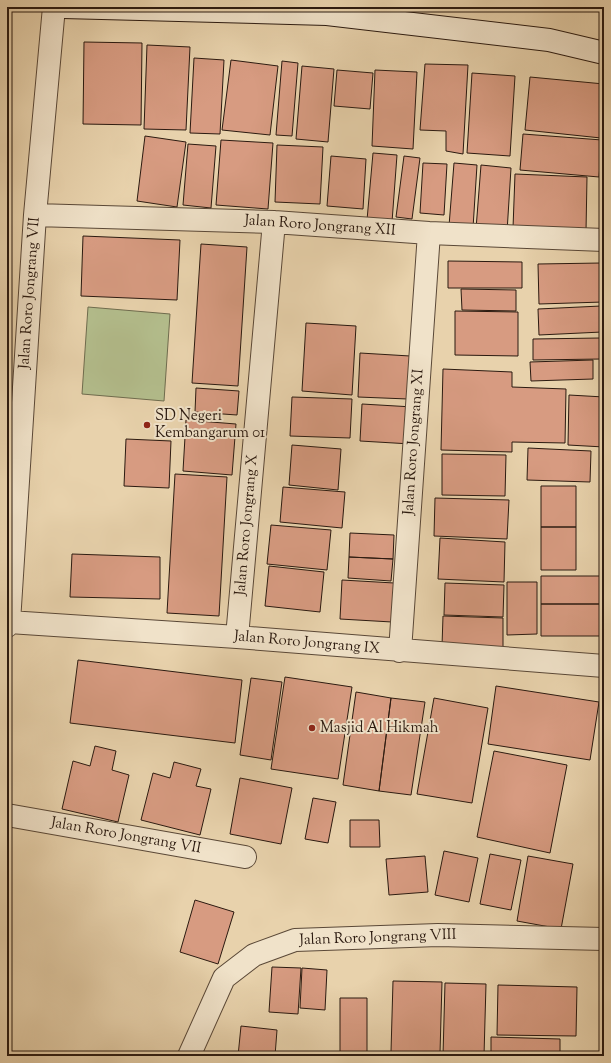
<svg xmlns="http://www.w3.org/2000/svg" width="611" height="1063" font-family="'Sorts Mill Goudy',serif">
<style>
.green{fill:#b3bd8c;stroke:#6f6c4e}
.building{fill:#d79b81;stroke:#2b1a10}
.lines{fill:none;stroke-linecap:round;stroke-linejoin:round}
.street-casing{stroke:#5a4837;stroke-width:24}
.secondary-casing{stroke:#2b1a10;stroke-width:24}
.street{stroke:#f0e2c9;stroke-width:22}
.secondary{stroke:#f0e2c9;stroke-width:22}
.poi-dot{fill:#8f2418;stroke:#f0e2c9;stroke-width:1.5}
.labels{text-anchor:middle;dominant-baseline:central;stroke-width:4;stroke-linejoin:round;paint-order:stroke}
.street-label{font-size:15px;fill:#2b1a10;stroke:#f0e2c9}
.poi-label{font-size:15px;fill:#2b1a10;stroke:#f0e2c9;text-anchor:start}
</style>
<rect width="100%" height="100%" fill="#e8d2ac"/>
<filter id="stains"><feTurbulence type="fractalNoise" baseFrequency=".005" numOctaves="4"/><feColorMatrix values="0 0 0 0 .2 0 0 0 0 .09 0 0 0 0 .02 0 0 0 .5 -.17"/></filter>
<radialGradient id="worn" r=".72"><stop offset=".6" stop-color="#630" stop-opacity="0"/><stop offset="1" stop-color="#630" stop-opacity=".3"/></radialGradient>
<path class="green" d="M88,307L170,314L164,401L82,394Z"/>
<path class="building" d="M84,42L142,43L141,125L83,124Z
M147,45L190,47L186,130L144,129Z
M194,58L224,60L220,134L190,133Z
M231,60L278,66L270,135L222,130Z
M282,61L298,63L292,136L276,135Z
M425,64L468,65L463,154L446,151V131L420,130Z
M302,66L334,69L328,142L296,139Z
M337,70L373,73L370,109L334,106Z
M375,70L417,72L413,149L372,146Z
M472,73L515,76L510,156L467,153Z
M530,77L604,84L601,138L525,130Z
M523,134L602,140L599,177L520,170Z
M145,136L186,142L177,207L137,201Z
M221,140L273,143L268,209L216,205Z
M188,144L216,146L211,208L183,205Z
M277,145L323,147L320,204L275,202Z
M373,153L397,155L392,222L367,220Z
M331,156L366,159L363,209L327,206Z
M404,156L420,158L412,219L396,217Z
M423,163L447,164L444,215L420,213Z
M454,163L477,165L473,228L449,226Z
M481,165L511,168L507,232L476,229Z
M515,174L587,177L586,231L513,228Z
M83,236L180,240L177,300L81,296Z
M201,244L247,247L238,386L192,383Z
M448,261L522,262V288H448Z
M601,263L603,302L539,304L538,264Z
M461,289L516,290V311L462,310Z
M601,306L602,332L539,335L538,309Z
M455,311L518,312V356L455,355Z
M306,323L356,326L352,395L302,391Z
M600,338L601,359L533,360V339Z
M360,353L410,356L408,399L358,397Z
M593,360V379L531,381L530,362Z
M443,369L512,372V387L566,389L565,443L512,442V452L441,450Z
M196,388L239,391L237,415L195,412Z
M569,395L604,397V447L568,445Z
M292,397L352,399L350,438L290,436Z
M362,404L413,407L411,444L360,441Z
M186,420L236,424L232,475L183,471Z
M126,439L171,441L169,488L124,486Z
M292,445L341,449L338,490L289,485Z
M528,448L591,451L590,482L527,480Z
M442,454L506,455L505,496L442,495Z
M175,474L227,477L219,616L167,613Z
M541,486H576V527H541Z
M283,487L345,492L342,528L280,522Z
M435,498L509,500L507,539L434,536Z
M271,525L331,530L327,570L267,564Z
M541,527H576V570H541Z
M350,533L394,535L393,559L349,557Z
M440,538L505,542L504,582L438,579Z
M72,554L160,557V599L70,597Z
M349,557L393,559L391,581L348,578Z
M269,566L324,572L320,612L265,606Z
M541,576H602L603,604H541Z
M342,580L394,583L392,622L340,619Z
M507,582H537V634L507,635Z
M445,583L504,585L503,617L444,615Z
M541,604H603V636H541Z
M443,616L503,618V648L442,646Z
M78,660L242,680L235,743L70,723Z
M285,677L352,687L338,779L271,769Z
M251,678L282,682L271,760L240,755Z
M496,686L599,702L590,760L488,744Z
M356,692L391,698L379,791L343,785Z
M391,698L425,702L411,795L379,791Z
M434,698L488,708L472,803L417,794Z
M95,746L116,751L112,770L129,775L118,822L62,809L73,761L90,766Z
M494,751L567,765L550,853L477,837Z
M174,762L201,769L196,786L211,789L200,835L141,820L153,773L170,778Z
M240,778L292,788L281,844L230,834Z
M313,798L336,802L328,843L305,839Z
M350,820H379L380,847H350Z
M444,851L478,858L469,902L435,895Z
M490,854L521,860L511,910L480,904Z
M425,856L428,892L389,895L386,859Z
M528,856L573,864L561,929L517,921Z
M195,900L234,912L218,964L180,952Z
M272,967L301,968L298,1014L269,1012Z
M302,968L327,970L325,1010L300,1008Z
M393,981L442,982L440,1053L391,1052Z
M445,983L486,984L484,1056H443Z
M498,985L577,987L576,1036L497,1035Z
M340,998H367V1054L340,1053Z
M241,1026L277,1030L275,1056H238Z
M491,1037L560,1039V1056H491Z
M387,1054L441,1055V1056H387Z"/>
<g class="lines">
<g class="street-casing">
<path id="street" d="M35,215L274,222L429,233L604,240
M9,622L237,637L604,666
M7,626L9,622L35,215L54,7
M237,637L274,222
M400,651L429,233
M7,815L245,857
M189,1056L224,978L254,955L295,940L438,935L604,939"/>
</g>
<g class="secondary-casing">
<path id="secondary" d="M63,7L327,14L549,40L604,53"/>
</g>
<use href="#street" class="street"/>
<use href="#secondary" class="secondary"/>
</g>
<g class="poi-dot">
<circle cx="147" cy="425" r="4"/>
<circle cx="312" cy="728" r="4"/>
</g>
<g class="labels">
<g class="street-label">
<text transform="translate(320 226) rotate(4)">Jalan Roro Jongrang XII</text>
<text transform="translate(30 293) rotate(-86)">Jalan Roro Jongrang VII</text>
<text transform="translate(414 442) rotate(-86)">Jalan Roro Jongrang XI</text>
<text transform="translate(247 525) rotate(-85)">Jalan Roro Jongrang X</text>
<text transform="translate(307 643) rotate(5)">Jalan Roro Jongrang IX</text>
<text transform="translate(126 836) rotate(10)">Jalan Roro Jongrang VII</text>
<text transform="translate(378 938) rotate(-2)">Jalan Roro Jongrang VIII</text>
</g>
<g class="poi-label">
<text x="155" y="416">SD Negeri<tspan x="155" dy="17">Kembangarum 01</tspan></text>
<text x="320" y="728">Masjid Al Hikmah</text>
</g>
</g>
<rect width="611" height="1063" fill="none" stroke="#e8d2ac" stroke-width="24"/>
<rect x="8" y="8" width="595" height="1047" fill="none" stroke="#2b1a10" stroke-width="2"/>
<rect x="12" y="12" width="587" height="1039" fill="none" stroke="#2b1a10"/>
<rect width="100%" height="100%" filter="url(#stains)"/>
<rect width="100%" height="100%" fill="url(#worn)"/>
</svg>
